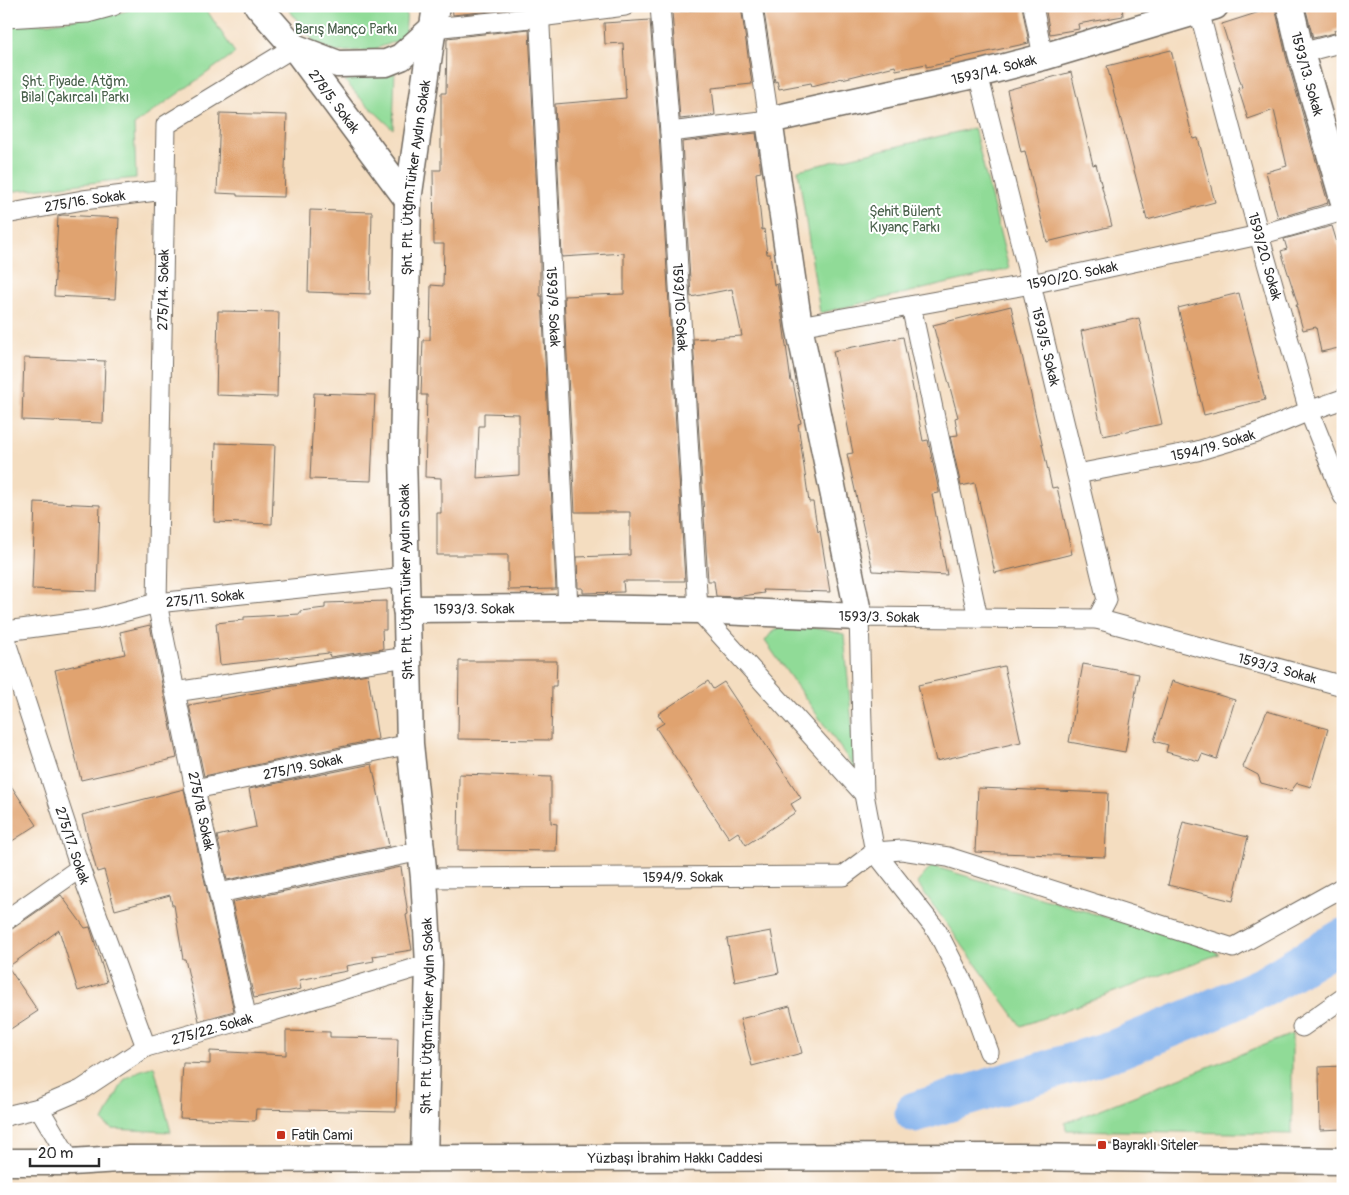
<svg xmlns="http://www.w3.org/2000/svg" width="1349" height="1195" font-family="Pangolin,sans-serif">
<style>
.green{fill:#90db97;stroke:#5e8361}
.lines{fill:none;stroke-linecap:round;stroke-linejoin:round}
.river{stroke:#81b1ec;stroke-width:41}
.building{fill:#e0a370;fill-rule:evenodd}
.street-casing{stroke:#71695f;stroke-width:21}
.secondary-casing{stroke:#71695f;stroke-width:29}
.street{stroke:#fff;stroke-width:19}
.secondary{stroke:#fff;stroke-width:26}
.poi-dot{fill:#c8321e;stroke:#fff;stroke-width:2}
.labels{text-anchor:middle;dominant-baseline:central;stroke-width:4;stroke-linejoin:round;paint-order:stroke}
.park-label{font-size:14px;fill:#49604b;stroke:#fff}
.street-label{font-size:14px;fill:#2b2b2b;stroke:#fff}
.poi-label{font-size:14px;fill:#2b2b2b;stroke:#fff;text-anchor:start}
</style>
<rect width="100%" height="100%" fill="#fff"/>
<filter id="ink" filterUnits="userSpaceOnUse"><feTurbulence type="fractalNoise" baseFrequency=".02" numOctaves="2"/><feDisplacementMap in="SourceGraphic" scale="10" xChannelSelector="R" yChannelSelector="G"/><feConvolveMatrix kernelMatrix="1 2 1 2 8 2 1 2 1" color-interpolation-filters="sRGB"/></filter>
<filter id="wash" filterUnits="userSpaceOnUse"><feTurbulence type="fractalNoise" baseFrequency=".0096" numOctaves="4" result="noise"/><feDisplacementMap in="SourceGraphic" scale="20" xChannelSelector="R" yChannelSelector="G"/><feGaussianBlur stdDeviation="1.12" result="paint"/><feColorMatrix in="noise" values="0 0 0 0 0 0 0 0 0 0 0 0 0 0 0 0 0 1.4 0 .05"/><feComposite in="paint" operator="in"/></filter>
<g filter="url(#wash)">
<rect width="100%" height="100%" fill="#f4ddc0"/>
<path class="green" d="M138,6H204L235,53L134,125L136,178L6,192V26L50,23L123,12Z
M286,6H407L405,38L372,50L336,52L315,43Z
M395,68L393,129L362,100L345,81L350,79L374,77Z
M974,128L1009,269L820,313L798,170Z
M783,625H800L844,634L856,770L765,641L772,632Z
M932,866L1210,948L1219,954L1021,1026L917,883Z
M1292,1034V1134L1066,1130L1065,1123Z
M154,1066L171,1132L112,1129L107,1126L103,1121L124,1080L139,1071Z"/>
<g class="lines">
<path class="river" d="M915,1112L1117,1049L1193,1018L1265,986L1343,939"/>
</g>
<g id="blocks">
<path class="building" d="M452,6H528V7L453,15Z
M717,6H741L752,84L712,88L715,115L680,119L672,12L717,8Z
M763,6H1022L1029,43L950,60V62L926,67V64L896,70L895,66L842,79V78L812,86L811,83L779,89L777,81L775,82Z
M1045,6H1122L1123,16L1078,24L1079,29L1050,34Z
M1305,6H1343V28L1334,30L1335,33L1313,38Z
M1275,7L1286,56L1328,203L1278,218L1266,172L1287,166L1274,110L1248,119L1238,88L1242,87L1222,24Z
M650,20L659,133L685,581H623L624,592L583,593V588H578L577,557L630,555V512H575L564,296L624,294V253L562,257L555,104L626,98L623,43L605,44L604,23Z
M529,29L540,258V296H542L556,589L508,590V555H437V513H441V478L425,477L427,395H421L422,366L423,340H430L431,285L443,286L444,244H434L433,170H441V93H446L447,38ZM484,413L519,414V475L477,478L479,426H484Z
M1171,50L1193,139L1198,138L1215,202L1147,220L1107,66Z
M1071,72L1093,165L1096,164L1112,226L1047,242L1025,151L1021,152L1007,90Z
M220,113L287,115L284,197L237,196V194L217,193Z
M756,133L761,172L756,173L762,230L764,229L767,254H770L774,285L777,284L780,301L791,382H793L801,423L798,424L809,502H813L818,532L820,531L830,592L763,590L764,593L735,597L716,596L714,581H708L693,339L742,336L732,289L691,297L682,142Z
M310,210L372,212L370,294L308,292Z
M62,215L119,218L115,299L54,296L58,216Z
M1332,226L1343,262V347L1321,352L1316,327L1303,330L1296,305H1298L1281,251L1287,249L1284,239Z
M1239,293L1265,400L1204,415L1178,308Z
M1011,306L1052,488L1057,487L1072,554L995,573L975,483L961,486L950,436L958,435L955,418L958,417L933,325Z
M218,311L279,312L277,397L216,395Z
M1139,318L1162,424L1103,436L1081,331Z
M903,337L923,441L928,440L939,491V493L932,494L947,575L873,571L847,454L853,453L833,351Z
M24,358L105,361L103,423L22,420Z
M314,393L375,395L371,481L310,479Z
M216,443L275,445L272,524L214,522Z
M35,502L100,505L97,591L32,589Z
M386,601V630H382L383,649L330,657L329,653L220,665L216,623L244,620V617L300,614V611L325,608V603Z
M150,625L177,758L81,780L55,670L125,654L120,632Z
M459,661H557L556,686H552L551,740L458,739Z
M1083,664L1139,674L1125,752L1069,742Z
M1004,666L1021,742L936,761L918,685Z
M368,674L378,739L204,776L189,705L287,687Z
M708,681L713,689L724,682L801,798L791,804L796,812L746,845L738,832L729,838L656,728L664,723L658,714Z
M1172,681L1235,700L1217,759L1202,754L1199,761L1166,752L1168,745L1154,741Z
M1267,711L1328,729L1311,787L1297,783L1291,791L1261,783L1258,775L1243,767Z
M372,764L389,846L227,880L217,836L256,827L249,789Z
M459,774L551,777V823L557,824L556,851L458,850Z
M6,778L37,825L6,845Z
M978,788L1108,793L1105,857L975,852Z
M184,789L234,1011L199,1021L185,959H183L174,905H172L170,895L115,910L104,870L97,872L82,815Z
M1183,822L1248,837L1233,901L1168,885Z
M401,867L408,914L406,915L412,950L373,956L374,961L346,966L347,971L299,980L301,989L254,998L232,902Z
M61,895L85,928L90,927L107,982L78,991L59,930L8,967L38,1011L6,1032V931L12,929Z
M771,931L779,973L735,982L727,939Z
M790,1006L802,1053L752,1066L740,1019Z
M286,1031L330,1032V1037L398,1038L396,1112L256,1109L255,1121L180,1118L183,1063L210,1064V1051L286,1055Z
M1343,1066V1129L1320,1130L1319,1067Z"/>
</g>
</g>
<g filter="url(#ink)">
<use href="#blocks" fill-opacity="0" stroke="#71695f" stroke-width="1"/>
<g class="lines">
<g class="street-casing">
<g id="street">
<path id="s1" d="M539,6L568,608"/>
<path id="s2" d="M660,6L670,132L698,610L864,794L859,617L1097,619L1343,686"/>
<path d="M1033,6L1043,57"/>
<path id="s3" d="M1199,11L1259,235L1309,411L1343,496"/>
<path d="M6,18L87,13L113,6"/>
<path d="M433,28L540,17L625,6"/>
<path d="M1301,53L1343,42"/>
<path id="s4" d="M978,74L1031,284L1107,600L1097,619"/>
<path d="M670,132L769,120L752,6"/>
<path id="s5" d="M6,214L83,200L165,190"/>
<path d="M911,306L978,618"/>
<path id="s6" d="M799,326L1031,284L1259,235L1343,211"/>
<path id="s7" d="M1077,474L1197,451L1254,434L1309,411L1343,399"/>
<path id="s8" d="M6,631L96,619L157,603L406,577"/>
<path id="s9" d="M6,642L80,868L146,1047"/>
<path d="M175,692L407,657"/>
<path id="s10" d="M195,789L410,744"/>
<path d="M875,852L902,850L948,857L1233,948L1343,887"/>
<path d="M875,852L937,931L965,986L989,1052"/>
<path id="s11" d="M424,878L843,876L875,852L864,794"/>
<path d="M219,893L421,851"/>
<path d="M6,920L80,868"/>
<path id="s12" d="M247,1019L195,789L157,603L166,125L294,47"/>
<path d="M1302,1027L1343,998"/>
<path d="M39,1108L71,1162"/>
<path id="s13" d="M6,1116L39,1108L81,1090L146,1047L247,1019L429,964"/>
</g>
</g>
<g class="secondary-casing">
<g id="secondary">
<path id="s14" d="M258,6L294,47L408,200"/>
<path id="s15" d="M1290,6L1301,53L1343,199"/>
<path d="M294,47L338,64L386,63L401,57L433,28"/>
<path id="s16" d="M406,609L568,608L698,610L859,617L799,326L769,120L978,74L1043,57L1215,6"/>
<path id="s17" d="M424,1158L429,964L424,878L410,744L403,454L408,200L436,6"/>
<path id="s18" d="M6,1162H71L119,1159L1018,1157L1343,1161"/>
</g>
</g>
<use href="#street" class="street"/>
<use href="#secondary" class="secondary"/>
</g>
</g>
<g class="poi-dot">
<rect x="276" y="1130" width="10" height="10" rx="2.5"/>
<rect x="1097" y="1140" width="10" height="10" rx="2.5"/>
</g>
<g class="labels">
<g class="park-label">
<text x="346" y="29">Barış Manço Parkı</text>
<text x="75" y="81">Şht. Piyade. Atğm.<tspan x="75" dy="16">Bilal Çakırcalı Parkı</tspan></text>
<text x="905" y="211">Şehit Bülent<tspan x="905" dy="16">Kıyanç Parkı</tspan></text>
</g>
<g class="street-label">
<text stroke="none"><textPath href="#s16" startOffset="1189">1593/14. Sokak</textPath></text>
<text stroke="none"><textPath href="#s15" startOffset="70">1593/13. Sokak</textPath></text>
<text stroke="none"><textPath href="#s14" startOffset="122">278/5. Sokak</textPath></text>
<text stroke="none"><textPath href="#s17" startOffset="982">Şht. Plt. Ütğm.Türker Aydın Sokak</textPath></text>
<text stroke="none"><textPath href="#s5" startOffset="80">275/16. Sokak</textPath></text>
<text stroke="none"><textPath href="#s3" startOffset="254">1593/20. Sokak</textPath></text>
<text stroke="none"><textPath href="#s6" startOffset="278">1590/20. Sokak</textPath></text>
<text stroke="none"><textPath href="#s12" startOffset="739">275/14. Sokak</textPath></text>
<text stroke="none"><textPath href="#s1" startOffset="301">1593/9. Sokak</textPath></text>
<text stroke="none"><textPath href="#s2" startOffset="302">1593/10. Sokak</textPath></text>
<text stroke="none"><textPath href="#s4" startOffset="281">1593/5. Sokak</textPath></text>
<text stroke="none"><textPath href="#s7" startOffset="139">1594/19. Sokak</textPath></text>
<text transform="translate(406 582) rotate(-91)">Şht. Plt. Ütğm.Türker Aydın Sokak</text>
<text stroke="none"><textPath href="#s8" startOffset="202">275/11. Sokak</textPath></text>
<text stroke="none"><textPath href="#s16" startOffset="68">1593/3. Sokak</textPath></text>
<text transform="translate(879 617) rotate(1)">1593/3. Sokak</text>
<text stroke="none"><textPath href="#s2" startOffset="1455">1593/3. Sokak</textPath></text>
<text stroke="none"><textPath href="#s10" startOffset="110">275/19. Sokak</textPath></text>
<text transform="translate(201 811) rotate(78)">275/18. Sokak</text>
<text stroke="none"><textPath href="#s9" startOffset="214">275/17. Sokak</textPath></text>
<text stroke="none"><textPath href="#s11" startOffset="259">1594/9. Sokak</textPath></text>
<text stroke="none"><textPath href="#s17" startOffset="142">Şht. Plt. Ütğm.Türker Aydın Sokak</textPath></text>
<text stroke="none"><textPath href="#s13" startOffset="226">275/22. Sokak</textPath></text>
<text stroke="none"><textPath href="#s18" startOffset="669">Yüzbaşı İbrahim Hakkı Caddesi</textPath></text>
</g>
<g class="poi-label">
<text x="291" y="1135">Fatih Cami</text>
<text x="1112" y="1145">Bayraklı Siteler</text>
</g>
</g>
<rect width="1349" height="1195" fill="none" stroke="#fff" stroke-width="25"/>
<path d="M30 1158v8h69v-8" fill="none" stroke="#2b2b2b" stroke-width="2.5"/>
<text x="38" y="1158" font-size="15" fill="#2b2b2b" stroke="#ffffff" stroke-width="4" paint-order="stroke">20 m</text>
</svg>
